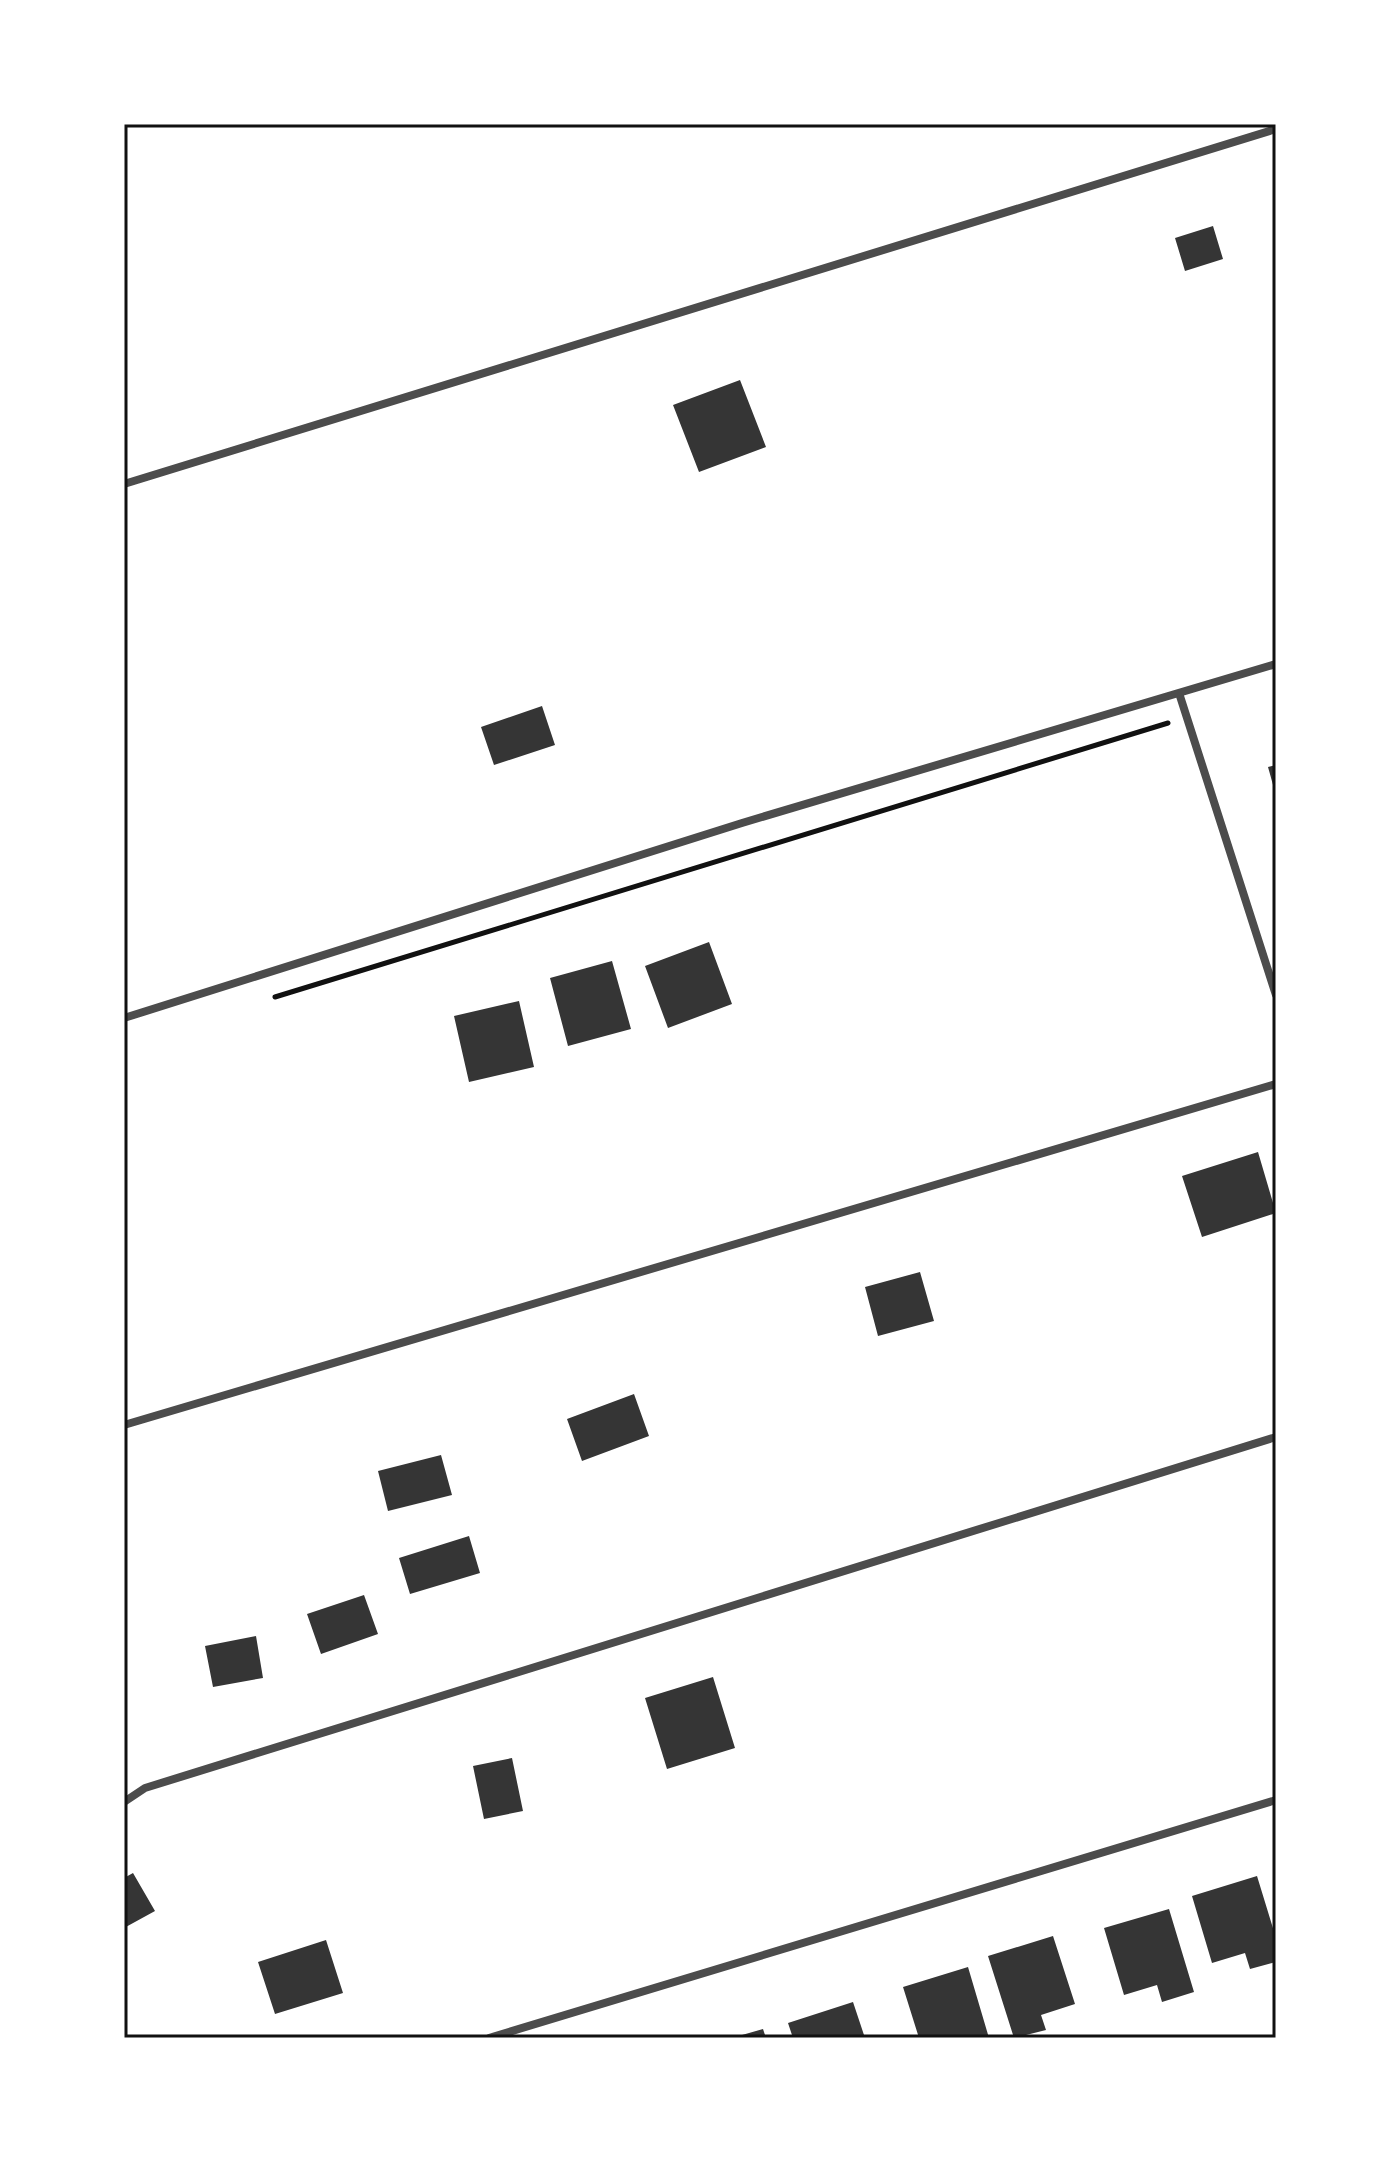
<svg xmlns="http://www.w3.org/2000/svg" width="1400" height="2162" font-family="'PT Sans',sans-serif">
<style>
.building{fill:#353535}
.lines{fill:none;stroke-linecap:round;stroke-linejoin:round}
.path{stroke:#111;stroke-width:5}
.minor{stroke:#4c4c4c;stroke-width:8}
.neatline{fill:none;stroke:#111;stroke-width:3}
</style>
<rect width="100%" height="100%" fill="#fff"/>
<path class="building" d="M1213,226L1223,259L1185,271L1175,238Z
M740,380L766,447L699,472L673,405Z
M542,706L555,745L494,765L481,727Z
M1276,765V792H1275L1268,767Z
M709,942L732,1004L668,1028L645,966Z
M612,961L631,1029L568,1046L550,978Z
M519,1001L534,1067L469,1082L454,1016Z
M1258,1152L1276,1213L1202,1237L1182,1176Z
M920,1272L934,1321L878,1336L865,1287Z
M634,1394L649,1436L582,1461L567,1419Z
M441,1455L452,1495L388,1511L378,1471Z
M469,1536L480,1573L410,1594L399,1558Z
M364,1595L378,1634L321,1654L307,1614Z
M256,1636L263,1678L213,1687L205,1646Z
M713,1677L735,1748L667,1769L645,1698Z
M512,1758L523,1811L484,1819L473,1766Z
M133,1873L155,1911L124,1928V1878Z
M1257,1876L1276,1938V1962L1250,1969L1245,1953L1212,1963L1192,1896Z
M1169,1909L1194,1992L1162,2002L1157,1985L1124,1995L1104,1928Z
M1053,1936L1075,2004L1041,2015L1046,2030L1014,2038L988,1956Z
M326,1940L343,1993L275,2014L258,1962Z
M968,1967L989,2038H919L903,1987Z
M853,2002L865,2038H793L788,2023Z
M763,2029L766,2038H735V2037Z"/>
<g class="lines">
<path class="path" d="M275,997L1168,723"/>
<path class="minor" d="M124,484L1276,129
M1179,693L1276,995
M124,1018L742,823L1276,664
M124,1425L1276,1084
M124,1802L145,1788L1276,1437
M489,2038L1276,1800"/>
</g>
<rect width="1400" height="2162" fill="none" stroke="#ffffff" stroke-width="252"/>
<rect x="126" y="126" width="1148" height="1910" class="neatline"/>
</svg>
